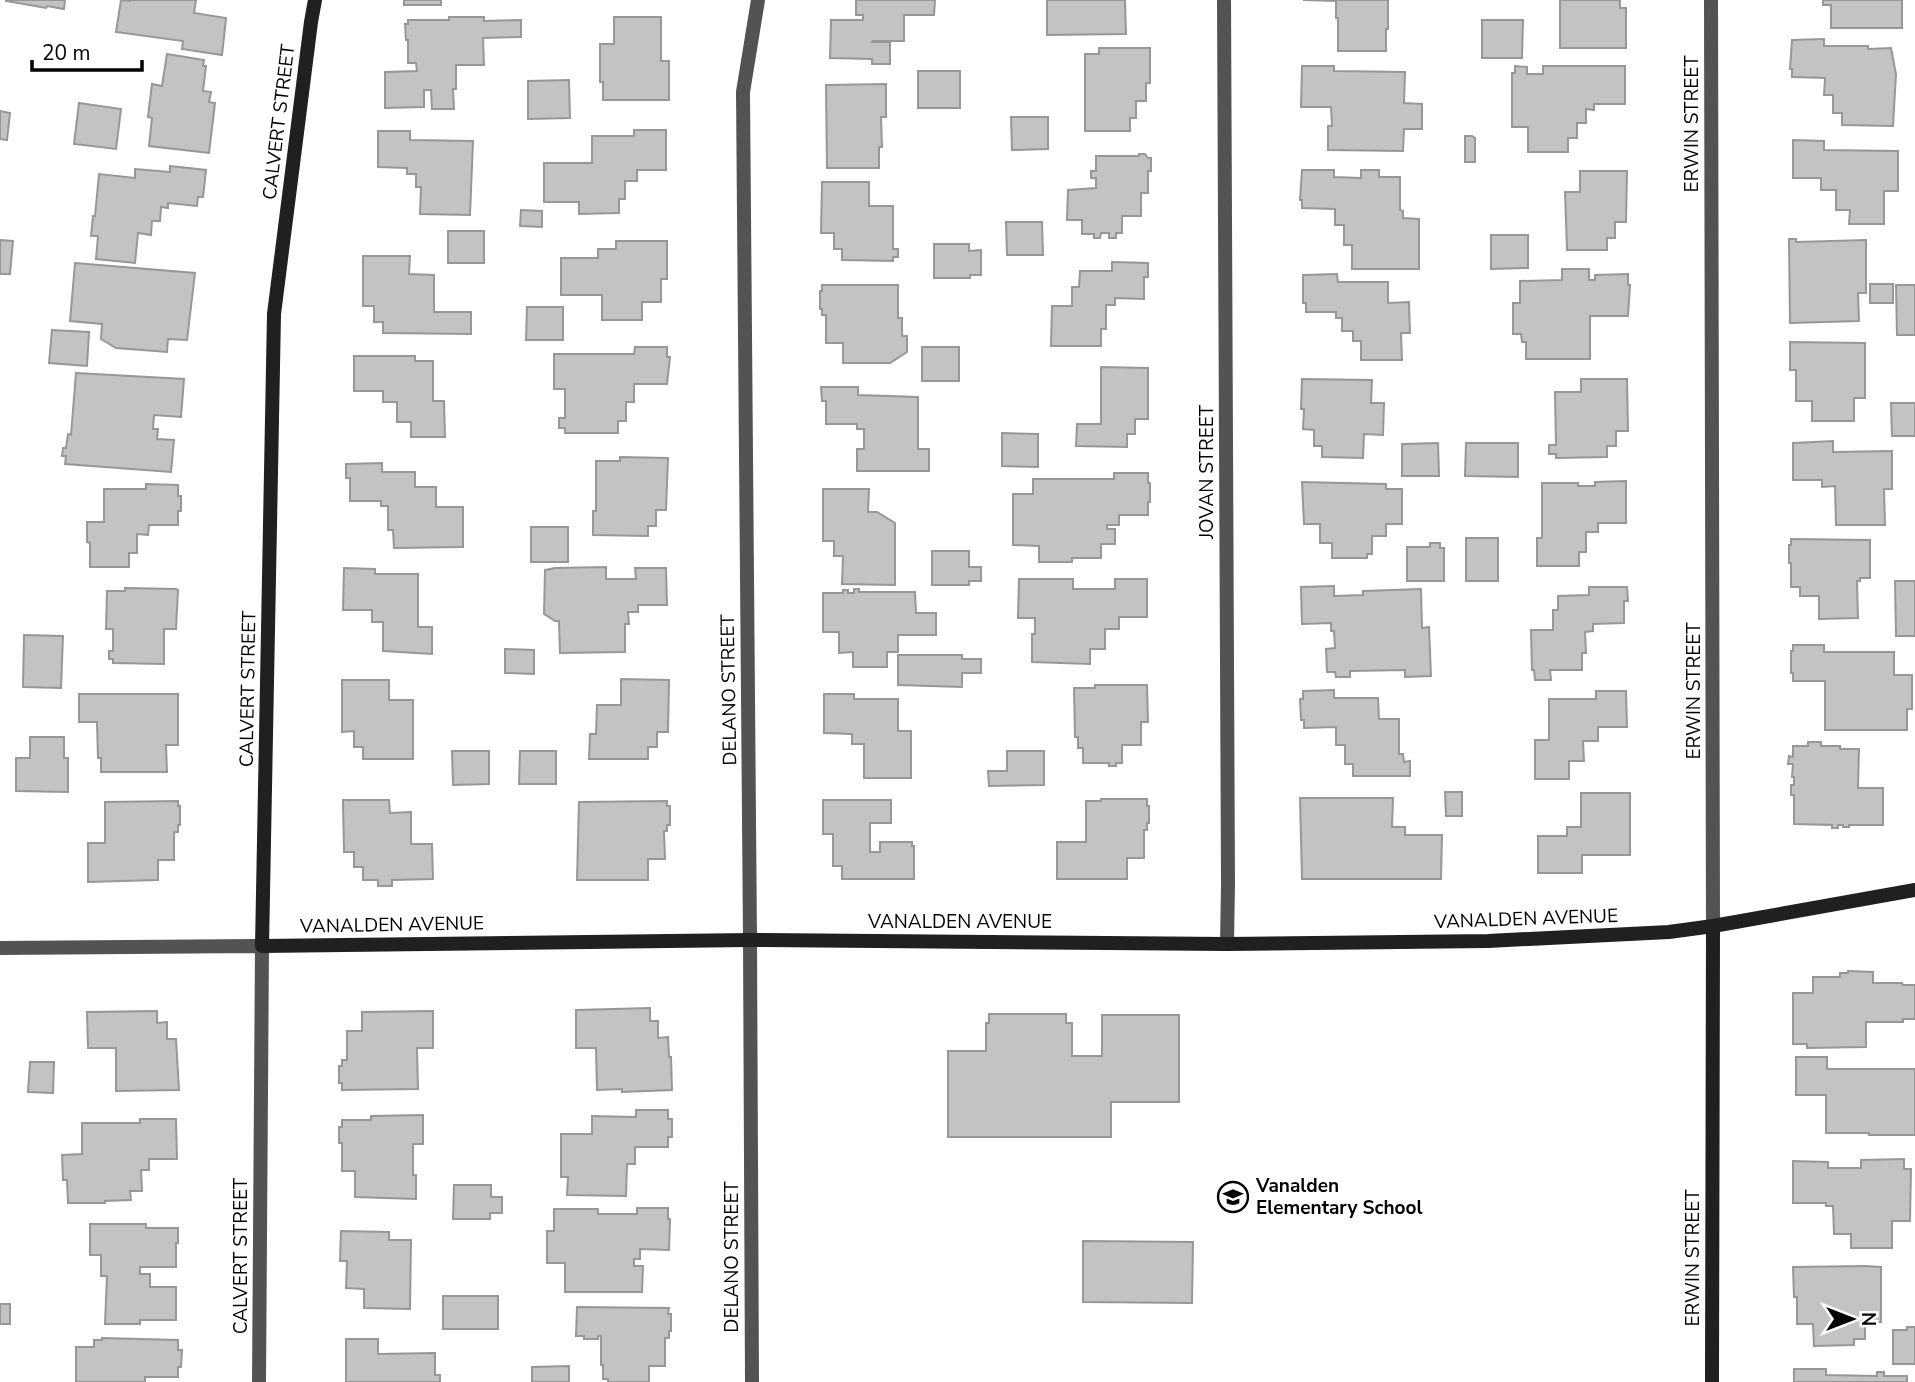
<svg xmlns="http://www.w3.org/2000/svg" width="1915" height="1382" font-family="'Nunito Sans',sans-serif">
<style>
.building{fill:#c3c3c3;stroke:#979797;stroke-width:2}
.lines{fill:none;stroke-linecap:round;stroke-linejoin:round}
.street{stroke:#535353;stroke-width:14}
.secondary{stroke:#202020;stroke-width:14}
.labels{text-anchor:middle;dominant-baseline:central;stroke-width:5;stroke-linejoin:round;paint-order:stroke}
.street-label{font-size:19px;fill:#000;stroke:#fff}
.poi-label{font-size:19px;font-weight:bold;fill:#000;stroke:#fff;text-anchor:start}
</style>
<rect width="100%" height="100%" fill="#fff"/>
<path class="building" d="M6,0H65L64,9L47,6L46,8L6,1Z
M121,0L130,1V0H196L194,13L226,18L222,55L182,49L183,41L116,32Z
M404,0H441V5H404Z
M856,0H935L934,15H904V41H873L872,42H890V64H872V59L830,58L831,20H863V15H856Z
M1047,0H1125L1126,34L1047,35Z
M1303,0H1388V29H1386V51H1338V18H1336V1Z
M1560,0H1620V8H1626V48H1560Z
M1823,0H1902V28H1831V5H1823Z
M449,17H484V21L521,20V37L483,38L484,65H456V89H453L454,109H432L431,90H424V107L385,108V72L417,71L416,63H408V40H406L405,24H408V20H449Z
M614,17H661V61H669V100H603V82H600V44H614Z
M1482,20H1523L1522,58H1482Z
M1824,39V46H1868V49L1891,48L1896,74L1893,126L1842,125V113H1833V95H1824L1825,78L1792,77V69H1790L1792,40Z
M1099,48H1150V83H1146V101H1136V118H1130V131H1085V54H1099Z
M167,54L204,60L203,66H206L203,91L211,92L209,102L215,103L209,153L149,146L152,118L148,117L152,84L162,86Z
M1302,66H1334V71L1405,72L1404,103L1422,104V129H1404L1403,151L1328,150V126H1332L1331,107H1301Z
M1515,66L1527,67V74H1543V66H1625V104H1594V110L1586,109V123H1577V138H1568V152H1528V127H1512V73H1515Z
M918,71H960V108H918Z
M569,80L570,118L528,119V81Z
M886,84V117H881L882,147H879V168H827L826,85Z
M79,103L121,109L116,149L74,144Z
M0,111L10,113L7,140L0,139Z
M1011,117H1048V149L1012,150Z
M634,130H666V170H637V181H625V199H619V213L579,214V202H544V163H592V136H634Z
M378,131H410V140L473,141L470,215L420,214L421,187H416V174H407V168L378,167Z
M1465,136H1472L1475,138V162H1465Z
M1793,140L1824,141V150L1898,151V191H1884V224H1849L1850,210H1836V190H1821V178H1793Z
M1139,154H1145L1148,158H1151V171H1148V193H1141V216H1122V233H1116V238H1109V233H1101L1100,238H1094V234H1082V220H1067L1068,190L1096,188V178H1091V171H1096V156H1139Z
M170,166L206,170L203,197H198L197,206L168,203V208L161,207L160,221H152L151,235L138,233L135,263L96,259L98,236H91L93,216H95L99,174L135,178V169L170,172Z
M1302,170H1334V177L1361,178V170H1379V177H1400V210L1403,211V218L1419,219V269H1352V245H1344V225H1335V209L1302,208V200H1300Z
M1580,171H1627L1626,222H1615V238H1607V250H1567L1565,192H1580Z
M822,182H869V206H893V249H898V257H893V261L842,260V249H834V233H821Z
M521,210L542,211V227L520,226Z
M1006,222H1042L1043,255H1007Z
M448,231H484V263H448Z
M1491,235H1528V268L1491,269Z
M1789,239H1796V242L1866,240V293H1858L1859,321L1790,323Z
M0,240L13,241L10,274H0Z
M616,241H667V279H661V302H642V320H602V295H561V258H598V249H616Z
M934,244H969V251L981,250V275H970V278H934Z
M363,256H410L409,274L434,275V312H471V334L383,333V322H374V306H363Z
M1112,262L1148,263V277H1144V299L1115,298V305H1106V329H1101V346H1051L1052,306H1072V287H1079L1080,271H1112Z
M75,263L195,273L187,340L168,339L167,352L116,348L101,339L102,324L70,321Z
M1562,269H1589V280H1595V275L1628,274V285H1630L1628,316H1590V359H1526V342H1522L1521,334H1513V303H1520V281L1562,280Z
M1337,274L1338,282H1388V303L1409,302L1410,333H1401L1402,360H1361V341H1353V331H1342V318H1336V312H1306V303H1303V275Z
M1870,284H1893V303H1870Z
M822,285H898V318H902V336H907V352L890,363H843V343H826V315H822V309H820V291H822Z
M1896,285H1915V335H1897Z
M527,307H563V340H526Z
M52,330L89,332L87,366L49,363Z
M1790,342L1865,343V398H1854V421H1812V401H1796V370H1790Z
M635,347H667V357H670L667,384H634V402H626V421H618V433H565V428H559V418H565V389H554V354H634Z
M922,347H959V381H922Z
M354,356H415V361H433V401H444L445,437H411V422H397V402H383V391H354Z
M1101,367L1148,368V419H1135V434H1127V447L1076,446L1077,424H1101Z
M76,373L184,379L181,417L154,415L153,429H158L157,439L174,440L171,472L65,464L66,456H62L63,448H66L68,434L71,435Z
M1302,379L1372,380L1371,403H1384L1383,435L1364,434L1363,458L1322,457V446H1314V430L1303,429L1304,409H1301Z
M1581,379H1627L1628,431H1616V446H1607V457L1556,458V454H1549V445H1556L1555,392H1581Z
M821,387H858V395L918,397V449H929V471H857V449H864V429H857V424H826V401H822Z
M1891,403H1915V436H1892Z
M1002,433L1038,434V467L1002,466Z
M1833,441V452L1892,451V489H1884L1885,525H1836L1835,486L1822,487V480H1793V443Z
M1438,443L1439,476H1402V444Z
M1466,443H1518V477L1465,476Z
M620,457L668,458L666,510H656V526H648V536L593,535V511H596V461H620Z
M382,463V472H415V487H436V507H463V547L394,548L393,530H388V506H381V501H350V478H346V464Z
M1114,473H1148V483H1150V502H1148V515H1119V525H1107V529H1115V544H1101V558H1072V562H1039V546L1013,545V494H1033V479H1114Z
M1626,481V523H1598V532H1586V552H1579V566H1537V538H1542V483H1578V486H1595V482Z
M1302,482L1386,484V489H1402V524H1386V536H1372V554H1367V558H1332V543H1320V524H1304Z
M146,484L178,485V496H181V511H178V525H149L148,535L137,534V553H129V567H90V543L87,542V522H104V489H146Z
M823,489H869L868,512H877L895,523V585L842,584L843,556H834V541H823Z
M531,527H568V562H531Z
M1466,538H1498V581H1466Z
M1791,539L1870,540V578H1860V581H1857L1858,618L1819,619V596H1800V587H1791V563H1789V545H1791Z
M1430,543H1440V548H1444V581H1407V547H1430Z
M932,551H969V567H981V581H969V585H932Z
M606,567V579H636L635,568H666L667,605H638V612H628L629,624H625V652L560,653L559,621H555L544,614L545,570L555,568Z
M344,568L375,569V574H418V627H432V654L383,651V622H372V610H343Z
M1019,579H1073V589H1115V579H1147V617H1119V629H1105V649H1090V664L1032,662V634H1035V618H1018Z
M1895,581H1915V636H1896Z
M1334,586V596L1363,595V591L1421,589L1422,628L1429,627L1431,676L1405,677V670L1350,671V677H1336L1335,672H1327L1326,649L1335,648L1334,631H1331V623L1302,624L1301,587Z
M1589,587H1627L1628,601H1624V623L1593,624V631L1585,632L1586,653H1582V670H1550L1551,680H1535L1534,670H1532L1531,630H1553V610H1558V596L1589,595Z
M125,588L176,589L178,590L176,629H164V664L113,663V659H109V651H113V629H106L107,591H125Z
M854,589H859V592H915L916,613H936V635H898V652H887V667H853V652L839,653V632H823V593H843V590H848V593H854Z
M24,635L63,636L61,688L23,687Z
M1793,645H1824V652H1894V675H1912V709H1907V730H1825V681H1793V673H1791V651H1793Z
M505,649L534,650V674L505,673Z
M898,655H962V659H981V673H962V687L898,685Z
M621,679L669,680L668,732H657V747H648V759H589L590,734H596L597,705H621Z
M342,680H389V700H413V759H363V747H354V731L342,732Z
M1095,685H1147L1148,722H1141V745H1122V763H1116V766H1109V763H1083V748H1078V737H1075L1074,688H1095Z
M1334,690V698H1378L1379,719H1399V754H1403L1404,762L1410,761V776H1353V764H1345V745H1336V727L1304,728V720H1301L1300,699H1303V691Z
M1596,691H1626L1627,727H1598V741H1583L1584,761H1569V779H1535V740H1549V699H1596Z
M79,694H178V745H166L167,772H101V758H98L97,722H79Z
M824,694H854V699H898V731H911V778H864V744H852V734L824,733Z
M30,737H64V758H68V792L16,791V758H30Z
M1808,742H1821V746H1840V749H1859L1858,788H1883V825H1849V827H1843V825H1838V828H1832V825L1794,824V795H1791V785H1794V777H1792L1793,764H1788L1789,756L1793,757V746H1808Z
M452,751H489V784L453,785Z
M520,751H556V784H519Z
M1007,751H1044V785L989,786L988,771H1007Z
M1445,792H1462V816H1446Z
M1581,793H1630V855H1582V873H1538V836H1567V827H1581Z
M1300,798H1393L1392,827H1405V835H1442L1441,879H1302Z
M1101,799H1147V806H1149V823H1147V830H1144V858H1127V879H1057V842H1086V801H1101Z
M343,800H389L390,813L411,812V844H432L433,879L392,880V886H378V880H363V867H354V852H344Z
M823,800H891V823H870V852H880V842H912V846H914V879H842V866H833V834H823Z
M178,801V806H180V825H178V832H174V860H158V880L88,882V843H105V802Z
M667,801V806H670V825H667V831H664L665,859H648V880H577L579,802Z
M1848,971L1873,972V983H1902L1903,985H1915V1019H1903V1022H1866V1047L1807,1048V1044H1793V993H1813V977H1840V973H1848Z
M650,1008V1021H658V1038L668,1037L669,1057H671L672,1090L622,1092V1089L597,1090L596,1048H576V1010Z
M157,1011V1023L167,1022V1039H176L179,1090L116,1091V1048H88L87,1012Z
M433,1011V1048H417L418,1089L342,1090V1083H339V1066H342V1060H347V1031H362V1012Z
M989,1014H1066V1023H1072V1056H1102V1015H1179V1102H1111V1137H948V1051H986V1023H989Z
M1796,1057H1827V1069H1915V1135H1869V1133H1826V1095H1796Z
M30,1062H54L53,1093L28,1092Z
M636,1110H668V1119H672V1137H668V1147H635V1164H627L626,1196L567,1195L568,1177H561V1134H592V1116L636,1117Z
M423,1115V1144H413V1175H416V1199L355,1197V1171H342V1143H339V1127H342V1120H371V1116Z
M140,1119H176L177,1159H149V1170H141L142,1191H130L131,1200L105,1201V1203H68L67,1180H63L62,1155L82,1154V1123H140Z
M1904,1159V1169H1911L1910,1221H1892V1248H1851V1234H1834L1833,1206H1826V1203H1793V1161L1828,1162V1168H1861V1160Z
M454,1185H491V1197H502V1213H490V1219H453Z
M637,1208H668V1219H670L669,1250L640,1249V1259H634V1266H643L642,1292H565V1263H547V1231H554V1209H598V1214H637Z
M90,1224H146V1228H178V1243H176V1267H140V1274H150V1287H176V1320H140V1324H105L107,1276H101V1255H90Z
M341,1231L389,1232V1240H411L410,1309L364,1308V1289L346,1288L347,1261H340Z
M1083,1241L1193,1242L1192,1303L1083,1302Z
M1865,1266L1881,1267V1322H1865V1339H1854V1345L1814,1346L1813,1324H1797V1297H1794L1793,1267Z
M443,1296H498V1329H443Z
M0,1304H10V1324H0Z
M577,1307L669,1308L668,1314H671V1331H669V1338H665V1366H649V1382H608V1379H603V1365H601V1336H598V1339H584V1336H576Z
M1907,1327H1915V1364H1893V1330H1907Z
M102,1338L178,1340V1350H182L181,1367H178V1377H145V1382H76V1347H94V1340H102Z
M346,1339H378V1354L435,1353V1375H440V1382H346Z
M569,1366V1382H532V1367Z
M1794,1369H1826V1375L1877,1376V1372H1884V1376H1907V1382H1794Z"/>
<g class="lines">
<path class="street" d="M1224,0L1228,884L1227,944
M1711,0L1713,926
M0,948L262,946L259,1382
M752,1382L750,940L743,92L758,0"/>
<path class="secondary" d="M315,0L311,22L274,314L262,946L750,940L1227,944L1488,941L1669,932L1713,926L1915,890
M1712,1382L1713,926"/>
</g>
<defs>
<g id="school-ring" transform="scale(1.575)"><circle r="9.5" fill="#fff" stroke="#000" stroke-width="1.5"/><path d="M0-5L7-2L0 1L-7-2ZM-4 1L0 2.5L4 1V4Q0 6-4 4Z" fill="#000"/></g>
</defs>
<g fill-rule="evenodd">
<use href="#school-ring" x="1233" y="1197"/>
</g>
<g class="labels">
<g class="street-label">
<text transform="translate(279 122) rotate(-83)">CALVERT STREET</text>
<text transform="translate(1692 124) rotate(-90)">ERWIN STREET</text>
<text transform="translate(1207 472) rotate(-90)">JOVAN STREET</text>
<text transform="translate(248 689) rotate(-89)">CALVERT STREET</text>
<text transform="translate(729 690) rotate(-91)">DELANO STREET</text>
<text transform="translate(1694 691) rotate(-90)">ERWIN STREET</text>
<text transform="translate(1526 919) rotate(-2)">VANALDEN AVENUE</text>
<text x="960" y="922">VANALDEN AVENUE</text>
<text transform="translate(392 925) rotate(-1)">VANALDEN AVENUE</text>
<text transform="translate(241 1256) rotate(-90)">CALVERT STREET</text>
<text transform="translate(732 1257) rotate(-90)">DELANO STREET</text>
<text transform="translate(1693 1258) rotate(-90)">ERWIN STREET</text>
</g>
<g class="poi-label">
<text x="1256" y="1186">Vanalden<tspan x="1256" dy="22">Elementary School</tspan></text>
</g>
</g>
<g transform="translate(1852 1319) rotate(90)" stroke="#ffffff" stroke-width="5" paint-order="stroke">
<path d="M0-5L12 26L0 18L-12 26Z" fill="#000000"/>
<text y="-10" font-size="19" font-weight="bold" text-anchor="middle" fill="#000000">N</text>
</g>
<path d="M32 60v10h110v-10" fill="none" stroke="#000000" stroke-width="3.5"/>
<text x="42" y="60" font-size="21" fill="#000000" stroke="#ffffff" stroke-width="5" paint-order="stroke">20 m</text>
</svg>
